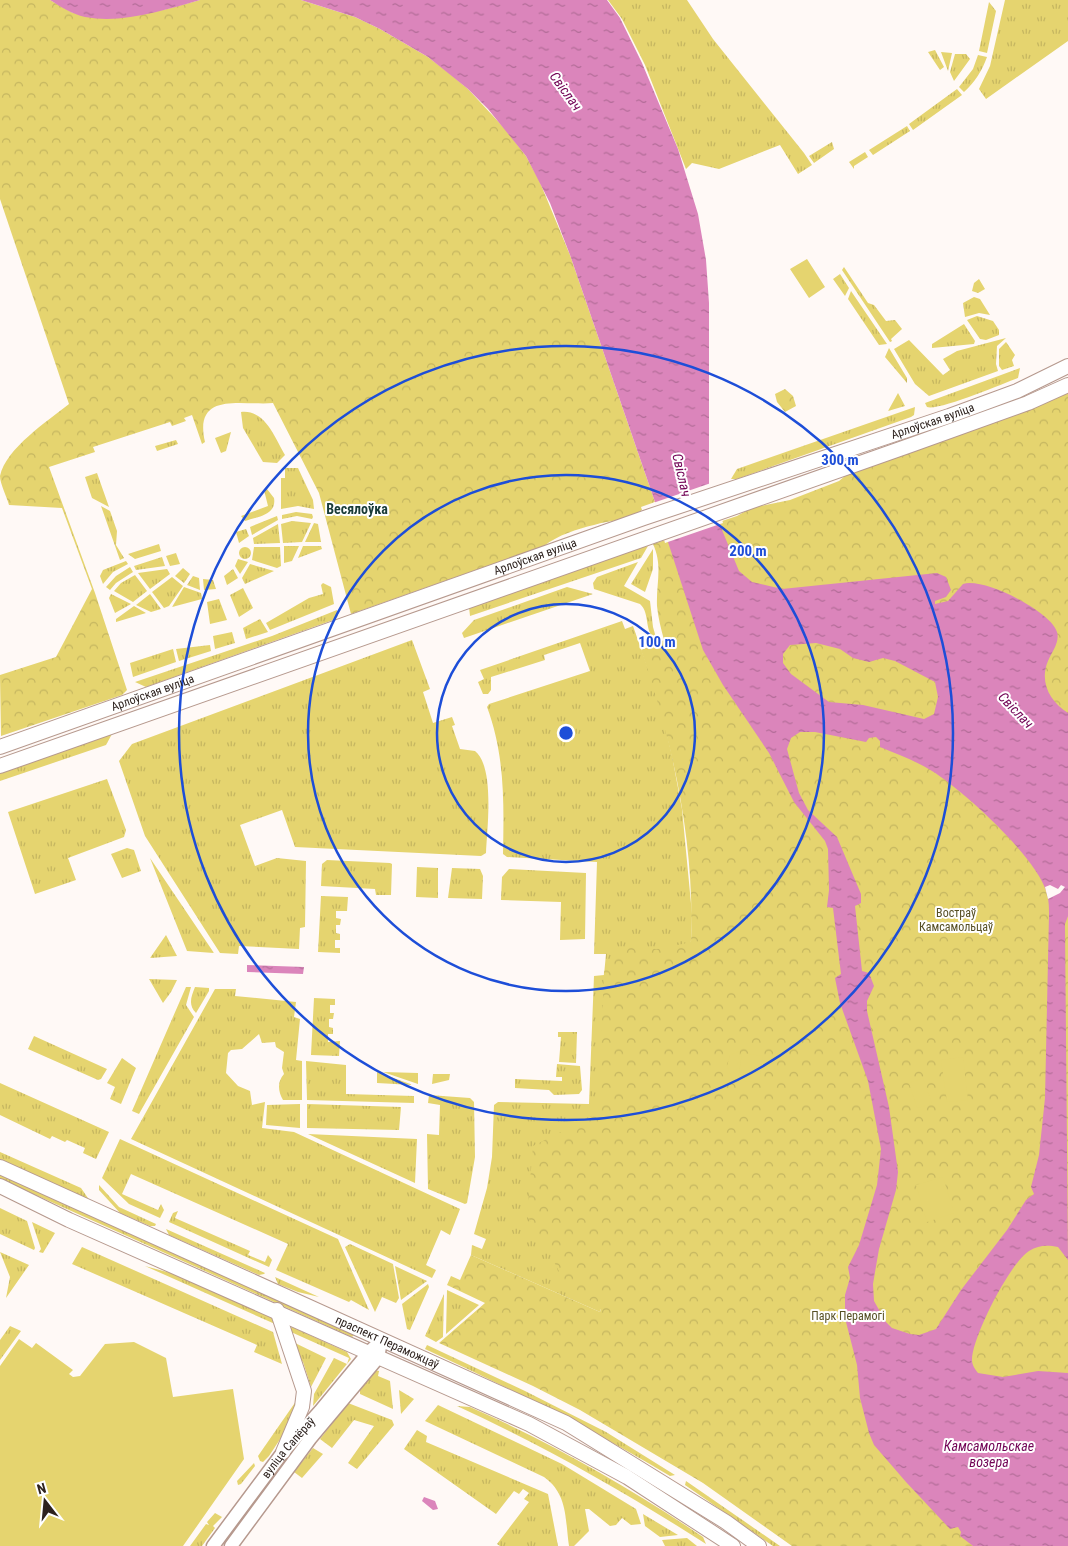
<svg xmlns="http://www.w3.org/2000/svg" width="1068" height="1546" font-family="'Roboto Condensed',sans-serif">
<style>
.grass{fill:url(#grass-tufts)}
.forest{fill:url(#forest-crowns)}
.pitch{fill:#e5d46f}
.water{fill:url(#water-ripples);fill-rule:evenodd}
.pier{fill:#fff9f6}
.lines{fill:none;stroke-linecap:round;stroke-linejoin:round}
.secondary-casing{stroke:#b6998e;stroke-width:15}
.primary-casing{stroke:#b6998e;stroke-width:16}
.secondary{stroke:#fff;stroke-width:12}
.primary{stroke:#fff;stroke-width:14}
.ring{fill:none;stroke:#1d4ed8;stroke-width:2.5}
.labels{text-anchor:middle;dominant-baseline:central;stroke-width:4;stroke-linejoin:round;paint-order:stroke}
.street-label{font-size:12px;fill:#2d221e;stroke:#fff}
.park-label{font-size:12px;fill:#575025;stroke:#fff}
.water-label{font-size:14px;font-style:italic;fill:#710355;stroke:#fff}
.neighbourhood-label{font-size:14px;font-weight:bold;fill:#183a37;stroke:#fff}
.centre{fill:#1d4ed8;stroke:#fff;stroke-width:2.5}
.ring-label{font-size:15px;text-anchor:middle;font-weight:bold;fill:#1d4ed8;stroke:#fff;stroke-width:4;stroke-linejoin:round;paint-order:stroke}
</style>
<defs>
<pattern id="grass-tufts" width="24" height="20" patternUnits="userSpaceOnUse" patternTransform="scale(1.25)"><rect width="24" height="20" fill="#e5d46f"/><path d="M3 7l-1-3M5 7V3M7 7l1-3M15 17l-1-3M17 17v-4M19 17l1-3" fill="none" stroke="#c5b660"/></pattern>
<pattern id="forest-crowns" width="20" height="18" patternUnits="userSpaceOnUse" patternTransform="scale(1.25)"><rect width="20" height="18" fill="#e5d46f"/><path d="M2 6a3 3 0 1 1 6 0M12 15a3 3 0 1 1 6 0" fill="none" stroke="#c5b660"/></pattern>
<pattern id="water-ripples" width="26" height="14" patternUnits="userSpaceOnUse" patternTransform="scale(1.25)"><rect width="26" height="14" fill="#db85bb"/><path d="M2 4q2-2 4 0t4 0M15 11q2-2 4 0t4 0" fill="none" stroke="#b26c97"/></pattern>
</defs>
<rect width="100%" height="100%" fill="#fff9f6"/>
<path class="grass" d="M608,0H687L713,39L804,153L812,165L798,174L780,145L719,169L692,163L686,169L645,65L622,19Z
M1005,0H1068V41L986,99L979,89L990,66Z
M989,2L996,11L987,53L979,51Z
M935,50L944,67L940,70L928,52Z
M941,52L952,53L948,71Z
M955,54H966L970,59L954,81L950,72Z
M978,55L987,57C982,71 975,82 964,92L959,87L973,69Z
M957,89L962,95L913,130L909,124Z
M907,126L910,131L873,155L869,150Z
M832,142L834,149L814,163L809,156Z
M865,152L868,157L854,166V169L849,162Z
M844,267L868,303L874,305L886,321L895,320L902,329L891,339L892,341L890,342L842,270Z
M840,274L849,288L845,296L833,279Z
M979,279L985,289L978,293L972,291L974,283Z
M851,291L887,344L879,345L848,299Z
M974,297L980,299L990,315L979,313L965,317L963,303Z
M977,316L993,321L999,330V335L986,340L980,339L967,320Z
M964,324L975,341L974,344L932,348V344Z
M1006,338L997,346L996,364L998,371L929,396L915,384L894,349L909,340L943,375L950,370L943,359L957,351Z
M1006,342L1015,355L1012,360L1014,366L1002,370L999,366V349Z
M889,348L907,378V383L885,357Z
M1020,368L1018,378C1002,384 939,411 927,407L925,403Z
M898,393L905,406L888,411Z
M915,407L914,415L911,417L737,479H731L737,469Z
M241,412C265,409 275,438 285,455L277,463L263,462L243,428Z
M231,432L226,451L221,453L215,438Z
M176,440L178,444L157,451L155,446Z
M285,468H298L313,500L314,509L298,506L281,509V478H285Z
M97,473L109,507L92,498L85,477Z
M267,489L274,498C277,515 257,517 245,521L241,516L268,506L264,490Z
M101,506L110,511L117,531L116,545L124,558L120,560Z
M296,512L312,514L313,517L312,519L297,516L282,519V515Z
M277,516L278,520L252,535L250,527Z
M292,521L311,523L302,542L283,543L281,524Z
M314,523L318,524L321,542H305Z
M278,524L280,543L254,544L253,538Z
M246,529L249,536L239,543L236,532Z
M159,544L161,551L135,559L128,554Z
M284,546H299L292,561L284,563Z
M303,546H321L322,549L298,558Z
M648,546L641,558L470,616L469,607L638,548Z
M239 553a6 6 0 1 1 12 0a6 6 0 1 1-12 0Z
M254,547H280L281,566L277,568L252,560Z
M653,549V569L645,592L631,584Z
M176,553L180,564L170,566L166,556Z
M162,557L165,566L136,570L134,566Z
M238,559L248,562L240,574L235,566Z
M126,561L128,564L113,572L103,584L100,576L103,570Z
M638,562L624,586L650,601L653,627L657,641C643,632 651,614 640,604L594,589L593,583L597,577Z
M250,564L274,571L245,584L242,578Z
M130,567L133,572L116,583L110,590L106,587L116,576Z
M183,568L190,574L184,583L175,576Z
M167,569L170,574L150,589L138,573Z
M233,569L238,578L227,585L224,576Z
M135,575L147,591L133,602L114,591L121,583Z
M193,576L199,578L200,590L187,585Z
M172,577L183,586L169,606L164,608L152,592Z
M203,579L213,580L216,589L204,590Z
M323,583L331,587L334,604L270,630L266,623L309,598L323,594L321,585Z
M184,587L201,593L202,599L172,607Z
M567,587L593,594L464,638L462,633L474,620Z
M243,588L253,608L239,617L230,595Z
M111,594L131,604L115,613L109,598Z
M150,594L161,609L151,612L136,605Z
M219,599L227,620L210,624L207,602Z
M134,606L146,613L116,622V619Z
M337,610L338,616L333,620L146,687L135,682L272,636Z
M260,619L268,632L246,639L243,628Z
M622,621L625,629L633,626L659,700L672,756L682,809L692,914L688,1016L600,1312L471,1255L472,1245L482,1249L486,1239L474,1234L487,1188L492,1157L494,1105L498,1102L589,1104L594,976L604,975L606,954H594L597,862L507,857L503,854C504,804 505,755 487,707L489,704L590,671L580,643L544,655L545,660L491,677V690L488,694H483L478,682L484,679L480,670Z
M232,632L235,643L215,649L213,636Z
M412,640L430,689L423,692L433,723L452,717L455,725L452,726L460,749L475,751C495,767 487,829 486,853L481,856L295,847L282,810L240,825L255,866L277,858L306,861L305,927L300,928L299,949L239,946L238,954L220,953L145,836L119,761L132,744Z
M210,645L211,651L179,661L176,649Z
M173,649L176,662L133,677L130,663Z
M112,734L106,745L0,781V773Z
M107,779L126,830L124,837L68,858L76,880L35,894L8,812Z
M127,848L134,850L141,871L122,878L111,854Z
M150,858L214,953L187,951Z
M327,860L390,863L392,864L391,895H376L375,889L321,886L322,864Z
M417,867L438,868V898L416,897Z
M452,868L480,869L483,876L482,899L448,898Z
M509,869L586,873L585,939L560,940L561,902L501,900L502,877Z
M321,896L348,897L347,911H336V918L341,919L340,925H336V933L340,934V940H335V948H340V953L318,952Z
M166,935L177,956L150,958Z
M149,979L177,980L171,992L163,1003Z
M186,987H191L186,1005L194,1017L139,1114L132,1111Z
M195,987L209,988V991L196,1013C188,1005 191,997 195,987Z
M215,989H236L235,996L296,1002L294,1017L300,1019L296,1060L302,1061V1100H283C278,1091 277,1082 284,1074L282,1068L284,1052L276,1047L275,1042L262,1043L259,1034L242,1049L231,1050L228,1053L226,1073L238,1086L250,1091L252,1105L265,1102L262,1128L294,1132L460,1209L450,1235L441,1230L426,1265L436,1270L432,1278L131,1139Z
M314,998L335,999V1005H330V1013H334L333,1019H329V1027L333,1028V1034H328V1042L340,1041L339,1056L311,1055Z
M558,1032H577L576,1063L559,1062L561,1037H558Z
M34,1036L107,1069L101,1079L98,1080L28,1049Z
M122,1058L136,1068L121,1104L110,1099L115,1087L107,1083Z
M306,1061L346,1065V1094L414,1096V1103L307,1100Z
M557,1064L580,1066L582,1090L579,1094L554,1095L549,1090L515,1088V1079L562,1081V1077H556Z
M377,1072L413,1085L377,1083Z
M383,1072L418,1073V1084Z
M433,1074H450L449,1080L432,1084Z
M0,1083L109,1132L96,1159L83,1153L85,1148L67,1140L65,1142L52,1136L50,1139L0,1115Z
M429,1095L470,1098L474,1102L475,1157L467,1203L465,1204L428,1189L427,1134L439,1135L440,1105L428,1103Z
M300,1104V1128L266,1125L267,1105Z
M307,1104L401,1107L399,1130L307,1128Z
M308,1134L417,1139L415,1183Z
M120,1139L338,1239L369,1310L351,1300L349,1302L276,1270L288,1244L131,1174L122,1194L158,1210L161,1204L164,1210L160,1218L129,1204L102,1178Z
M0,1152L81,1188L90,1201L0,1159Z
M0,1175L354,1335L352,1337L0,1179Z
M99,1185L119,1207L156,1224L155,1226H150L120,1213L99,1190Z
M0,1208L27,1221L35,1248L34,1250L0,1234Z
M178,1211L175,1218L250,1251L248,1255L265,1262L268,1255L272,1260L269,1267L169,1222L173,1213Z
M32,1222L55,1233L43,1253L39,1252L41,1249Z
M166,1229L265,1273L264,1274L259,1275L169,1235Z
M350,1244L393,1264L399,1298L396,1303L382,1297L375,1312L345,1247Z
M82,1247L273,1332L282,1364L254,1352L257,1345L72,1264Z
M0,1252L29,1265L6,1298L10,1277Z
M145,1266L178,1275L274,1318L275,1324Z
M395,1266L427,1281L401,1300Z
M275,1277L319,1297L298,1292L278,1284Z
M428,1284L429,1287L410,1330L407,1329L402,1304Z
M447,1290L479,1305L446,1334Z
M444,1294L443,1337L436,1342L425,1336Z
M10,1326L21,1331L0,1360V1340Z
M292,1327L347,1352L351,1359L313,1406L314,1394L334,1358L347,1364L349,1358L291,1332L290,1328Z
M295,1343L326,1358L311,1387L303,1362L297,1356Z
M427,1345L525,1391L606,1432L675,1475L670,1476C591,1428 509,1388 425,1349Z
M374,1370L379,1371L378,1376L390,1381L393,1409L360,1394V1388Z
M399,1390L414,1399L401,1414Z
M301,1394L298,1412L269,1456L263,1462L260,1461L258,1456Z
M348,1403L392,1420L394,1425L357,1469L348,1463L374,1426L354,1420L332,1448L320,1439Z
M438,1405L562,1464L636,1509L641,1524L631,1525L622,1518L616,1525L610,1526L589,1509H585L589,1531L574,1546H569C565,1519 568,1494 544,1477L425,1421Z
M457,1406L470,1407C552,1443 629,1487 703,1537L706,1544C625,1492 544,1446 457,1406Z
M417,1430L427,1436L426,1442L548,1494L558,1546H500L497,1544L529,1502L524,1499L529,1493L523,1489L519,1494L514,1491L496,1514L404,1449Z
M313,1448L323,1454L302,1478L294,1472Z
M254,1463L255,1466L241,1484L238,1485L237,1481Z
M686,1481L780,1546H773L685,1485Z
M215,1513L222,1517L213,1526L215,1528L202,1546H190L206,1524L209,1525L207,1522Z
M643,1514L678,1535L660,1537L645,1526Z
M687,1538L697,1546H665L662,1540Z"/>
<path class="forest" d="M0,0H50L73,13L163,10L200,0H301L355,17L380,29L428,57L449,73L468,89L506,130L526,156L539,180L570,255L655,502L641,507L642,510C626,521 611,520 594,525C577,529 558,535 544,546L351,614L319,493L273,403C243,406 193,390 205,442L202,444L192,415L184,418L186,421L172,426L170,422L93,447L95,452L49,467L95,593L127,690L122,695L1,736L0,675L56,657L92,589L62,508L9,505C7,497 0,484 0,476C6,448 48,421 69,404L0,199Z
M785,389L793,396L796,406L785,412L777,402L775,394Z
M1068,390V1546H792L703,1483L580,1410L533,1386L439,1343L485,1303L447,1285L451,1276L460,1280L471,1255L600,1312L601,1309L563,1279L540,1235L527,1216L533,1146L598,1113L604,972C612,957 621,945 640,946C645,946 650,949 656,949C667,949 679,944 691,942C695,843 673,743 641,650L664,640C661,629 658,617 657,606C656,583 663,566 653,544L737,516L751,508L790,500L839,481L851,471Z"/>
<path class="pitch" d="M807,259L825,287L809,298L790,269Z
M740,1051L735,1081H733L727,1066L730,1055Z
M742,1053L763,1056L759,1083L738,1080Z
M963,1057L968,1100L947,1102L941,1060Z
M923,1078L932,1104L917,1108L909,1083Z
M943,1177L954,1213L927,1222L916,1185Z
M19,1339L32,1348L36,1343L73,1370L69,1374L73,1377L80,1376L105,1344L134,1342L166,1358L173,1397L233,1389L244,1459L183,1546H0V1366Z"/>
<path class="water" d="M50,0H200C164,10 123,24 85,17C72,14 61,7 50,0Z
M301,0H607L620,18L642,63L678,149L698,214L706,260L709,303V484L722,530L739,571L752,582L782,589L937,573L946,577L951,590L946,597L935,601V604L948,601L963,584C984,577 1052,612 1057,632C1060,642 1052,652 1048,661C1039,682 1050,702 1068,713V916L1065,924L1068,1260L1058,1247C1047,1245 1039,1245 1029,1251C1010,1263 972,1337 972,1360C972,1365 975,1369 978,1373L1003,1377L1038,1371L1068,1373V1546H973L960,1536L961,1532L958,1527L950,1529L906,1482L874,1445L869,1433L860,1398L857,1365L845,1318V1295L850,1278L848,1267L859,1245L877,1185L881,1149L868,1081L840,1003L835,978L841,974L833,908L827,907L829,890L828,849L825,841L794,802L769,753L723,685L703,650L655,502L570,255L550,203L526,156L488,109L468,89L428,57L380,29L355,17ZM816,643L840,649L853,658L869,662L883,658L895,661L935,682L938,697L934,714L924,719L863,705L829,702L791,674L783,663V654L790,645ZM800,732H815L866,742L869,738L876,737L880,741V747C897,754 916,761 932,771C963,790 1036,857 1046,891C1049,899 1049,907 1049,914L1045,1098L1039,1155L1031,1187L1034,1194L1026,1200L1007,1230L961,1290L936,1329L919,1335L910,1334L892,1328L886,1322L874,1301L873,1284L879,1249L896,1190L898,1172L889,1107L867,1011V1001L874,986L869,973L862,971L855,906L861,903V894L837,837L808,810L799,793L787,749L791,738Z
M247,965L304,967L303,974L247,972Z
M424,1497L435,1501L438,1509L433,1510L422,1501Z"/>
<path class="pier" d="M711,483L723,523L665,543L653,503Z
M1050,885L1058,889L1061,885L1065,887L1060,893L1048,899L1045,887Z"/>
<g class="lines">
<g class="secondary-casing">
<g id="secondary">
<path id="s1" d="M213,1546L283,1452L320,1411L368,1353L382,1340"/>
<path d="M231,1546L310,1439L378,1358L380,1347"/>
</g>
</g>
<g class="primary-casing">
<g id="primary">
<path id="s2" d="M0,747L644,518L949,416L1017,391L1068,366"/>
<path d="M0,766L914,444L1028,403L1068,385"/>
<path id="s3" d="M0,1167L566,1423L726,1522L759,1546"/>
<path d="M0,1186L69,1220L529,1424L627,1477L733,1546"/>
<path d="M277,1310L304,1391L302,1407L283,1452"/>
</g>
</g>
<use href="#secondary" class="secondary"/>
<use href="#primary" class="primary"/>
</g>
<g class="ring">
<circle cx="566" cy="733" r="129"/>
<circle cx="566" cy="733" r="258"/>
<circle cx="566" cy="733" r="387"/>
</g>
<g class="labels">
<g class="street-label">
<text stroke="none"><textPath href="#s2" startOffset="988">Арлоўская вуліца</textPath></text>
<text stroke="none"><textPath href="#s2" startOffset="568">Арлоўская вуліца</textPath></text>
<text stroke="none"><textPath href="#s2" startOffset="162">Арлоўская вуліца</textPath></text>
<text stroke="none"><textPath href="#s3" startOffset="425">праспект Пераможцаў</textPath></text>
<text stroke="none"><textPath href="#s1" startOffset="124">вуліца Сапёраў</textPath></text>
</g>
<g class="park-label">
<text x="956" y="913">Востраў<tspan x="956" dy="14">Камсамольцаў</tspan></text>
<text x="848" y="1316">Парк Перамогі</text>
</g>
<g class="water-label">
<text transform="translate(566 91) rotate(54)">Свіслач</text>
<text transform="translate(682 475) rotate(77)">Свіслач</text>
<text transform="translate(1016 710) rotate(46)">Свіслач</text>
<text x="989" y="1446">Камсамольскае<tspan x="989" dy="16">возера</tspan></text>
</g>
<g class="neighbourhood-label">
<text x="357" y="509">Весялоўка</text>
</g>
</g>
<circle cx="566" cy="733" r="8" class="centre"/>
<g class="ring-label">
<text x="840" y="465">300 m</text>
<text x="748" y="556">200 m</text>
<text x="657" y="647">100 m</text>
</g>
<g transform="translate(45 1501) rotate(344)" stroke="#ffffff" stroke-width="4" paint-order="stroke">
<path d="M0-4L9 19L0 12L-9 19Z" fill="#2d221e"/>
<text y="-8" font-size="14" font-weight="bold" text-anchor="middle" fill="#2d221e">N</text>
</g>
</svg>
